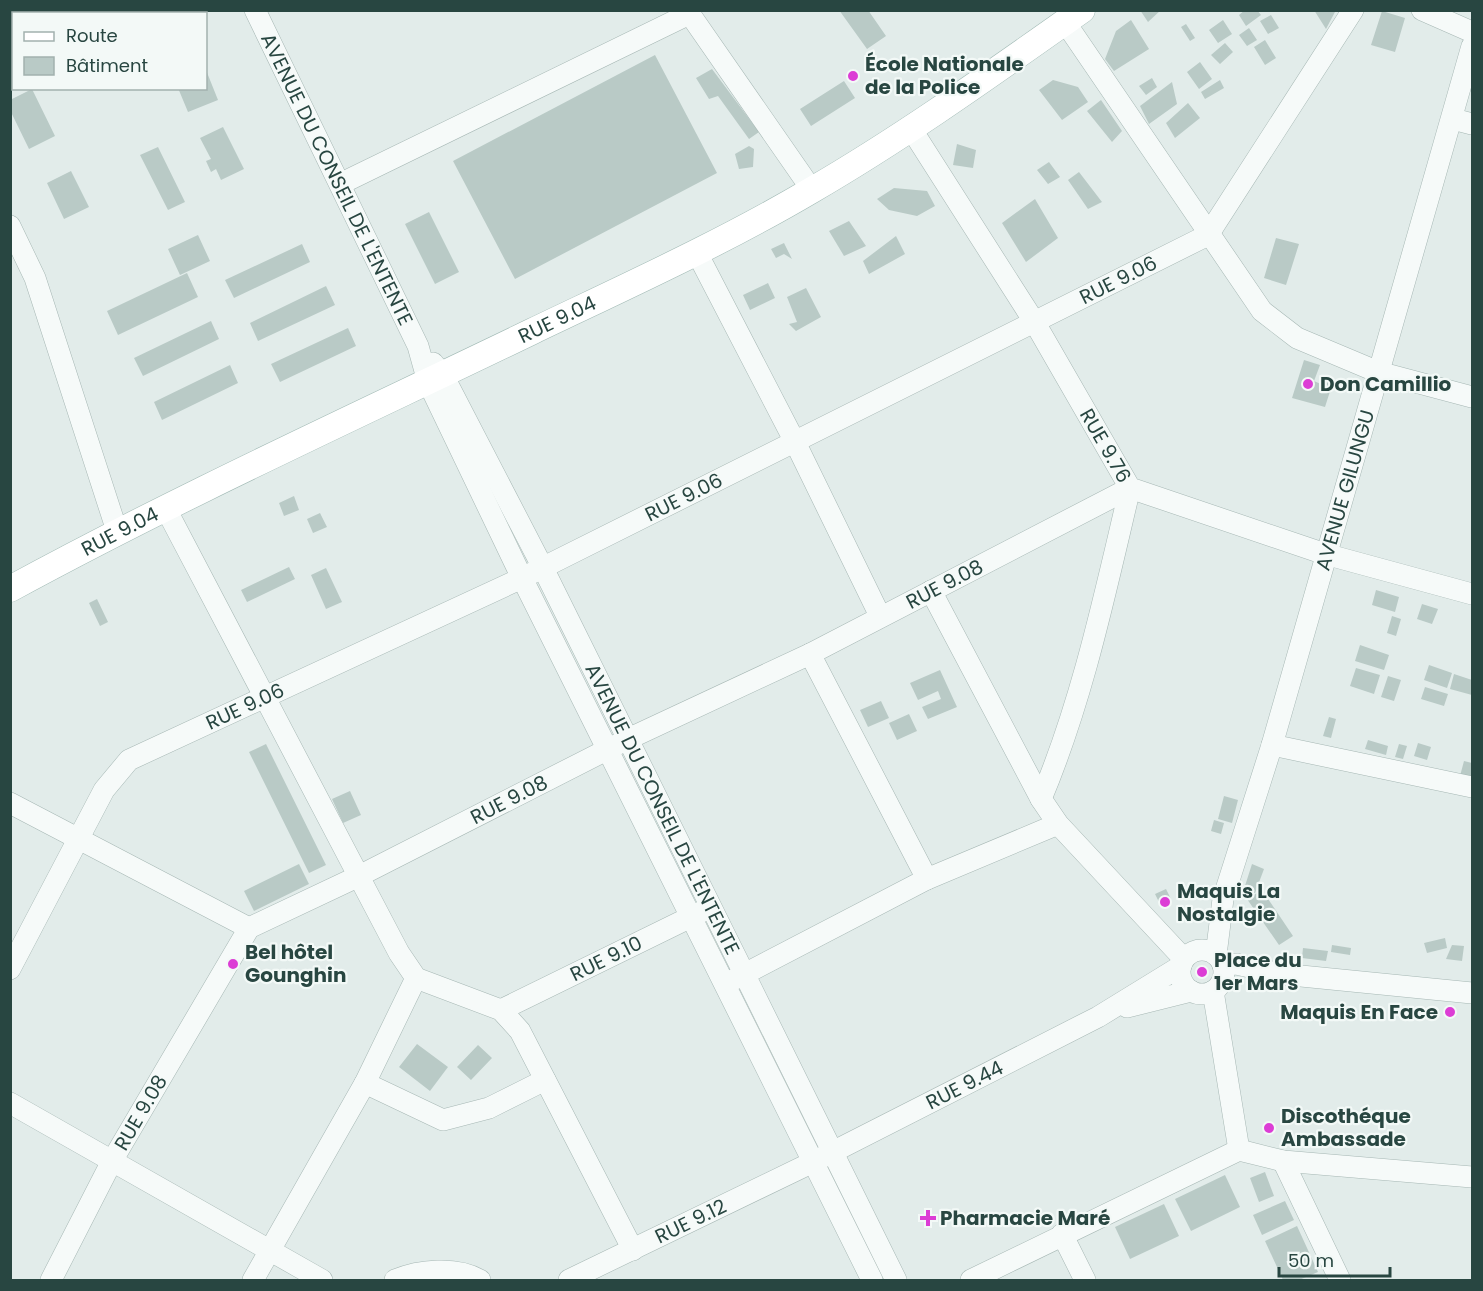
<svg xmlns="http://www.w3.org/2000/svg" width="1483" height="1291" font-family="Poppins,sans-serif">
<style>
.building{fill:#b9cac6}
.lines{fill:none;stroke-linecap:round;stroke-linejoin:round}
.minor-casing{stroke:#a6b7b4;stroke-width:22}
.major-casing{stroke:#a0b9b4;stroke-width:27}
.minor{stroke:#f6faf9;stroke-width:21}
.major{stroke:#fff;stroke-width:26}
.poi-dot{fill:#dc3dd5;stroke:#f3f9f7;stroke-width:2}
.labels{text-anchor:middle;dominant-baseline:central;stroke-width:4.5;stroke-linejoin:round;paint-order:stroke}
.poi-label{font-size:20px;font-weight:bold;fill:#284641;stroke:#f3f9f7;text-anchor:start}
.street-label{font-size:20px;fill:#284641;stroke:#f3f9f7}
</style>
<rect width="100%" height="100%" fill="#e2ecea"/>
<path class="building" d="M839,10H868L886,36L867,49Z
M1140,10H1161L1148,22Z
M1245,10H1257L1261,15L1246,26L1239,15Z
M1314,10H1336L1326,29Z
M1382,11L1405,18L1395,52L1371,45Z
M1271,15L1279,28L1268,34L1260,21Z
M1131,20L1149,49L1114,71L1105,59L1116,31Z
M1223,20L1232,34L1218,43L1209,30Z
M1186,24L1195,38L1190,41L1181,27Z
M1249,28L1257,40L1247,46L1239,35Z
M1265,40L1276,58L1265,65L1254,47Z
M1225,43L1233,52L1220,64L1211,55Z
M655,55L717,173L515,279L453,161Z
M1200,62L1212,79L1199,89L1187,72Z
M712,69L759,132L749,139L718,96L709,99L696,78Z
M206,70L218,100L188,112L178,88H206Z
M1152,78L1157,87L1146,95L1139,86Z
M1053,80L1078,87L1088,102L1062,120L1039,90Z
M1220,80L1224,88L1205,99L1201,92Z
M844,81L855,98L811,126L800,109Z
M1172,82L1177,104L1149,124L1140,106Z
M32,89L55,136L29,149L10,110V100Z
M1101,100L1122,131L1112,142L1087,111Z
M1188,103L1200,118L1175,138L1166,123Z
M223,127L244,169L221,180L216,169L211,172L206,161L211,159L200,138Z
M957,144L976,150L973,168L953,165Z
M749,146L754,149L753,167L739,169L735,154Z
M158,147L185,202L168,210L140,155Z
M1049,162L1060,177L1048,184L1037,170Z
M71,171L89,207L64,219L47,183Z
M1079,172L1102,202L1088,209L1068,180Z
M894,188L927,191L935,206L917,216L889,210L877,199Z
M1035,199L1058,238L1026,262L1002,223Z
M429,212L459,272L435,284L405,224Z
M849,221L866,246L844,256L829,231Z
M198,235L210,261L180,275L168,249Z
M896,236L905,254L869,274L863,261Z
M1276,238L1299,244L1286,285L1264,278Z
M784,243L792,259L784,254L776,258L771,249Z
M302,244L310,262L234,298L225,280Z
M187,273L198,297L118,335L107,311Z
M768,283L775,298L750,310L743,295Z
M326,286L335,305L258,341L250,323Z
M806,288L821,317L796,331L789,324L797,322L787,297Z
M211,321L219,339L143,376L134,358Z
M348,328L356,346L280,382L271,364Z
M1304,360L1320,365L1314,381L1323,385L1324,380L1333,382L1325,407L1292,398Z
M230,365L238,383L162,420L154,402Z
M294,496L299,510L284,516L279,503Z
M320,513L327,527L313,533L307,519Z
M289,567L295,579L247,602L241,590Z
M326,568L342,602L326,609L311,575Z
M1376,590L1399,597L1395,612L1372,605Z
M97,599L108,622L100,626L89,603Z
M1422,604L1438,609L1432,624L1417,619Z
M1392,616L1401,619L1396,636L1387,633Z
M1360,645L1389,655L1384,670L1355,661Z
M1429,665L1452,673L1447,688L1424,680Z
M1356,668L1380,675L1374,694L1350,686Z
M940,670L957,707L928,719L922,707L941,699L938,691L918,700L910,683Z
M1454,674L1472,680V695L1450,689Z
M1388,676L1401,680L1394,701L1381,697Z
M1425,687L1448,694L1444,706L1421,699Z
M881,701L889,718L868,727L860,710Z
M909,714L917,731L897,740L889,723Z
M1329,717L1336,719L1331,738L1323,736Z
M1368,740L1388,746L1386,755L1365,749Z
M1418,743L1431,747L1427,760L1414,756Z
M266,744L326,865L309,873L249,752Z
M1399,744L1407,746L1403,759L1395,757Z
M1464,761L1472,763V779L1460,776Z
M350,791L361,815L343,823L332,799Z
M1224,796L1238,800L1232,823L1218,819Z
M1214,820L1224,823L1221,834L1211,831Z
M299,864L309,884L254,911L244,891Z
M1252,864L1264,869L1255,893L1244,889Z
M1166,889L1171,899L1160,904L1155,894Z
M1262,890L1293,936L1279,945L1247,899Z
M1445,938L1447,948L1427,953L1424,943Z
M1332,945L1351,948L1350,955L1331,952Z
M1452,945L1464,946L1462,961L1446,959Z
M1303,948L1328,951L1326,961L1302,958Z
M417,1044L448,1067L430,1091L399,1067Z
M478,1045L492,1058L471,1080L457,1067Z
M1265,1172L1274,1196L1259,1202L1250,1178Z
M1225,1175L1240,1207L1191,1231L1175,1199Z
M1285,1201L1294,1220L1262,1235L1253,1215Z
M1164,1204L1179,1236L1130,1259L1115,1227Z
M1297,1226L1318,1272L1299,1280H1283L1265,1241Z"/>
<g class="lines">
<g class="minor-casing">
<g id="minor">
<path id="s1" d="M255,10L418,346L428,382L522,578L872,1280"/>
<path d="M687,10L812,190"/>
<path d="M1422,10L1472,32"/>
<path d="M1065,22L1262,311L1297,338L1378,372L1472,397"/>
<path d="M1453,119L1472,124"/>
<path id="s2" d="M910,127L1035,323L1130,488L1325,554L1472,594"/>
<path d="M340,184L689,14"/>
<path d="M10,226L35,278L117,531"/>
<path d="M697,253L795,442L880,616"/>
<path id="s3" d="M433,363L443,375L543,568L896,1280"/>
<path d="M166,509L399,953L416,978L501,1010L520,1031L633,1250"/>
<path d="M931,591L1041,799L1058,824L1184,959"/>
<path d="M810,654L927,879"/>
<path d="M1272,745L1472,787"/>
<path d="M1041,799C1083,699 1105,593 1130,488"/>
<path d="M10,803L249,928"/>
<circle cx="1202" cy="972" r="22"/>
<path id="s4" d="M1216,955L1223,899L1272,745L1472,46"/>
<path d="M1223,965L1236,964L1281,974L1472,993"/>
<path id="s5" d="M10,969L104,790L129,760L522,578L1208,235L1353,10"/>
<path d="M731,981L927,879L1058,824"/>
<path d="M1213,991L1239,1150"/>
<path d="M1127,1007L1191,991"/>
<path id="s6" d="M501,1010L705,910"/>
<path d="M365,1083L443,1120L489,1108L545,1080"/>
<path d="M10,1103L322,1280"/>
<path d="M1283,1161L1340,1280"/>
<path d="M1062,1234L1085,1280"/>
<path id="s7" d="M51,1280L112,1161L249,928L357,877L628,739L810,654L1130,488"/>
<path d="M253,1280L365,1083L416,978"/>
<path d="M395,1280C419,1270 456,1266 480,1280"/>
<path id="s8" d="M569,1280L813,1162L1098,1017L1181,966"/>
<path d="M971,1280L1239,1150L1283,1161L1472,1177"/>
</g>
</g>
<g class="major-casing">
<g id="major">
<path id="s9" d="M10,589C181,496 357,416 533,331C627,286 722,243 812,190C905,136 994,72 1082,10"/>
</g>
</g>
<use href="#minor" class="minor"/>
<use href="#major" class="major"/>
</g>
<g class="poi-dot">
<circle cx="853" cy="76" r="6"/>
<circle cx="1308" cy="384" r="6"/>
<circle cx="1165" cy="902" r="6"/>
<circle cx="233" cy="964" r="6"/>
<circle cx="1202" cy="972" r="6"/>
<circle cx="1450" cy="1012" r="6"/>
<circle cx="1269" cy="1128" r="6"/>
<path d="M925 1209h6v6h6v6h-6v6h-6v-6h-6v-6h6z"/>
</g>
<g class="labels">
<g class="poi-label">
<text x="865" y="64">École Nationale<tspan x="865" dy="23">de la Police</tspan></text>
<text x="1320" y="384">Don Camillio</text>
<text x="1177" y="891">Maquis La<tspan x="1177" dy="23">Nostalgie</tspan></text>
<text x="245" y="952">Bel hôtel<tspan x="245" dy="23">Gounghin</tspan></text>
<text x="1214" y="960">Place du<tspan x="1214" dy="23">1er Mars</tspan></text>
<text x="1438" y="1012" text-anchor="end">Maquis En Face</text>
<text x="1281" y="1116">Discothéque<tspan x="1281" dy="23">Ambassade</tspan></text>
<text x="940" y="1218">Pharmacie Maré</text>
</g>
<g class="street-label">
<text stroke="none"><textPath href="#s1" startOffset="188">AVENUE DU CONSEIL DE L'ENTENTE</textPath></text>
<text stroke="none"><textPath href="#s5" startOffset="1341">RUE 9.06</textPath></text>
<text stroke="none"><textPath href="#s9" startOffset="610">RUE 9.04</textPath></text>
<text stroke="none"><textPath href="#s2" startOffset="374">RUE 9.76</textPath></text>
<text stroke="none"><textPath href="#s4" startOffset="483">AVENUE GILUNGU</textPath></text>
<text stroke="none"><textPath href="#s5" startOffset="855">RUE 9.06</textPath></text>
<text stroke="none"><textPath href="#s9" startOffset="124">RUE 9.04</textPath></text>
<text stroke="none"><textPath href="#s7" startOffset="1180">RUE 9.08</textPath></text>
<text stroke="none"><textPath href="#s5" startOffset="369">RUE 9.06</textPath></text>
<text stroke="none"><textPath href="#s7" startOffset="694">RUE 9.08</textPath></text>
<text stroke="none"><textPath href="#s3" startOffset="502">AVENUE DU CONSEIL DE L'ENTENTE</textPath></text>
<text stroke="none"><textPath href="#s6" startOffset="117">RUE 9.10</textPath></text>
<text stroke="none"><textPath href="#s8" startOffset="441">RUE 9.44</textPath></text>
<text stroke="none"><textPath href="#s7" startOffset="190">RUE 9.08</textPath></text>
<text stroke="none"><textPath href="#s8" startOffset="135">RUE 9.12</textPath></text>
</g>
</g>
<rect width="1483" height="1291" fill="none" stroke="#284641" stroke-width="24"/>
<rect x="12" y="12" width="195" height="78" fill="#f3f9f7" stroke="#a2b1ae" stroke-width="1.5"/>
<rect x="24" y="32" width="30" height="9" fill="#ffffff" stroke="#a2b1ae" stroke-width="1.5"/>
<text x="66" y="42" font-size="18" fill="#284641">Route</text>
<rect x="24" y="57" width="30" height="18" fill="#b9cac6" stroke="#a2b1ae" stroke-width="1.5"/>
<text x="66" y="72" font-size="18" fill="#284641">Bâtiment</text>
<path d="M1279 1267v9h111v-9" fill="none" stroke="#284641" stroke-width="3"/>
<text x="1288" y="1267" font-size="18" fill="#284641" stroke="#f3f9f7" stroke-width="4.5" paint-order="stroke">50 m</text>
</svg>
